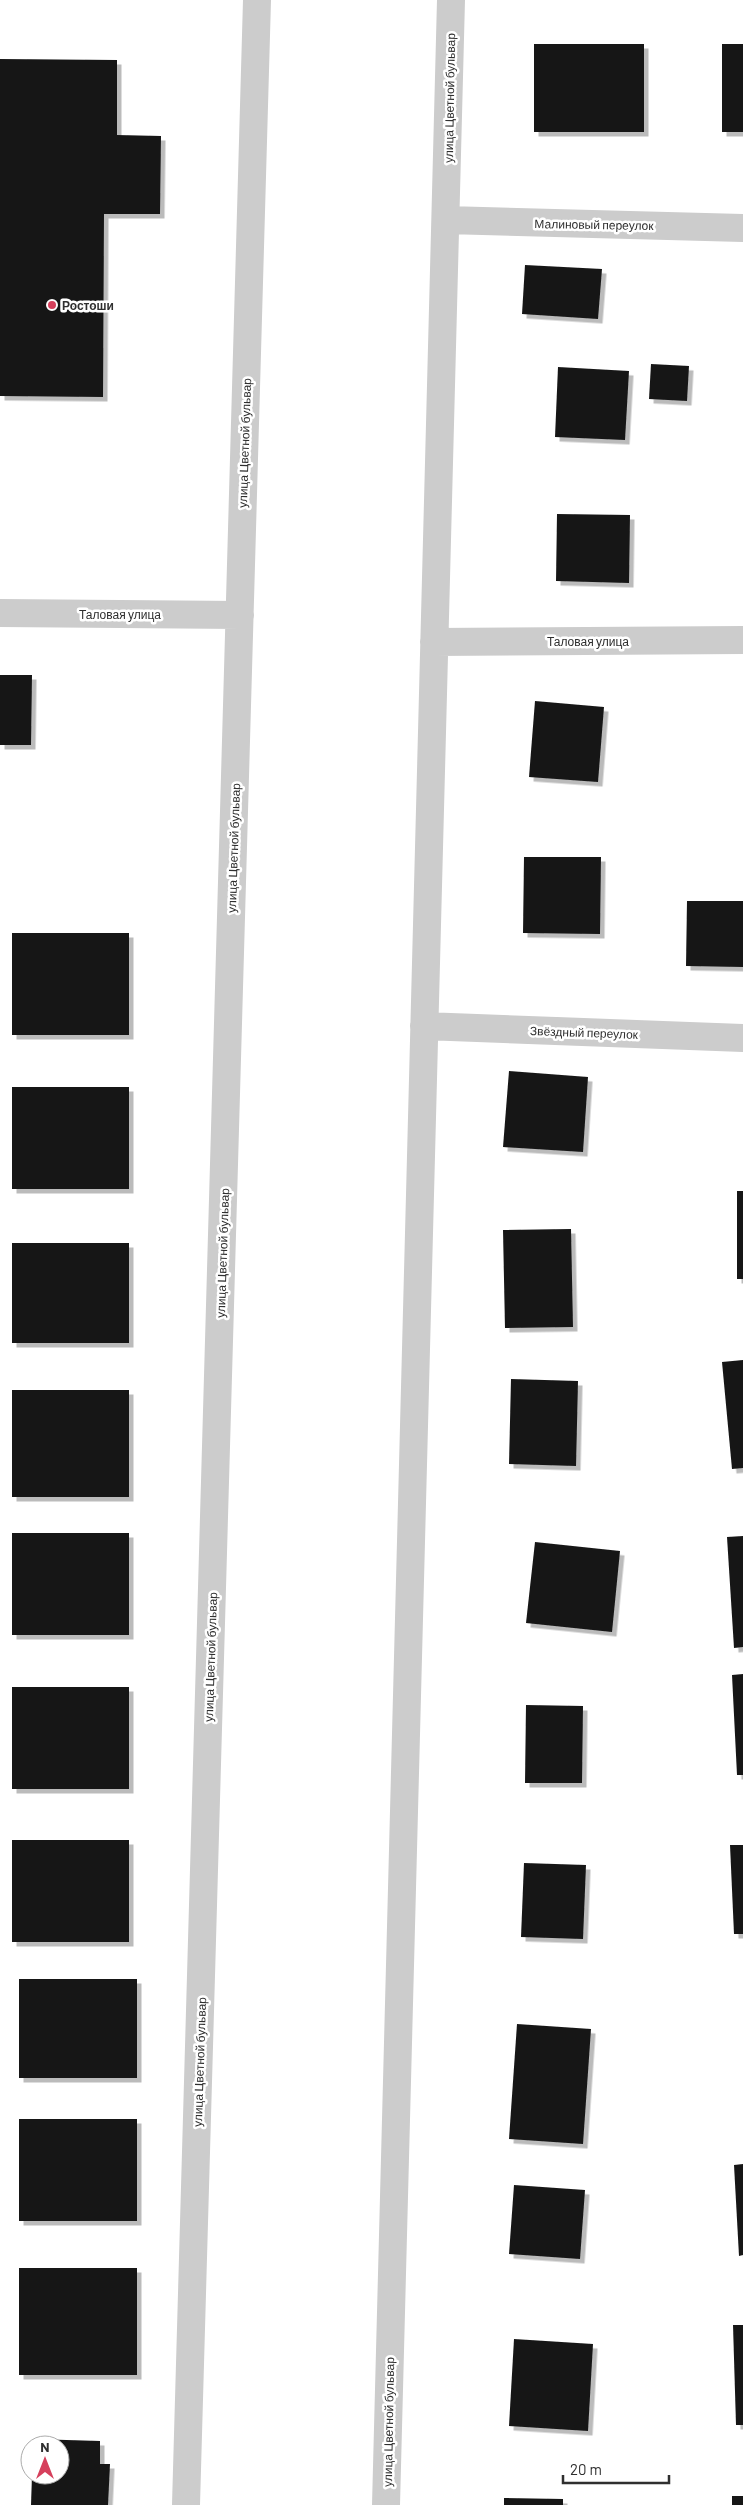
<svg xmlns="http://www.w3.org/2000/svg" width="743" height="2505" font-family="Barlow,sans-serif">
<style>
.building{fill:#161616;filter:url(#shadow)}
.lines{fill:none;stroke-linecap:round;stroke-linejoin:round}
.minor{stroke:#ccc;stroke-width:28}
.poi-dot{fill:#d6405c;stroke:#fff;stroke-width:2}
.labels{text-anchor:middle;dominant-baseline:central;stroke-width:5;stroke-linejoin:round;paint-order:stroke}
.street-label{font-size:12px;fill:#2f2f2f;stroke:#fff}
.poi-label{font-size:12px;font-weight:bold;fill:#2f2f2f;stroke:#fff;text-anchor:start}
</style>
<defs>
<filter id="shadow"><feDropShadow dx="4.5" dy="4.5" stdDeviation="0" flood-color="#0004"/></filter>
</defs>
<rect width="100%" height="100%" fill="#fff"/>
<path class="building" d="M534,44H644V132H534Z
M722,44H743V132H722Z
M0,59L117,60V135L161,136L160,214H104L103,397L0,396Z
M525,265L602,269L598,319L522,314Z
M651,364L689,366L687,401L649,399Z
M558,367L629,371L625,440L555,437Z
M557,514L630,515L629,583L556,581Z
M0,675H32L31,745H0Z
M535,701L604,707L598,782L529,777Z
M524,857H601L600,934L523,933Z
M687,901H743V967L686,966Z
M12,933H129V1035H12Z
M509,1071L588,1077L583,1152L503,1147Z
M12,1087H129V1189H12Z
M737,1191H743V1279H737Z
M571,1229L573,1327L505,1328L503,1230Z
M12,1243H129V1343H12Z
M743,1360V1468L732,1469L722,1362Z
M511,1379L578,1381L576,1466L509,1464Z
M12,1390H129V1497H12Z
M12,1533H129V1635H12Z
M743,1536V1647L734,1648L727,1537Z
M535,1542L620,1551L612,1632L526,1623Z
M743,1674V1775H737L732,1675Z
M12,1687H129V1789H12Z
M526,1705L583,1706L582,1783H525Z
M12,1840H129V1942H12Z
M730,1845H743V1934H734Z
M524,1863L586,1865L583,1939L521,1937Z
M19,1979H137V2078H19Z
M517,2024L591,2029L583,2144L509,2139Z
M19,2119H137V2221H19Z
M743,2164V2255L739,2256L734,2165Z
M514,2185L585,2190L580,2259L509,2254Z
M19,2268H137V2375H19Z
M733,2325H743V2425H736Z
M514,2339L593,2344L588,2431L509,2426Z
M33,2439L100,2441V2464H110L108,2505H31L32,2475H60V2445H33Z
M732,2496H743V2505H732Z
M504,2498L563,2499V2505H504Z"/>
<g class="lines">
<path class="minor" d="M446,220L743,228
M0,613L240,615
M434,642L743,640
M424,1026L743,1038
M186,2505L257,0
M386,2505L451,0"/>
</g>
<circle class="poi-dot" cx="52" cy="305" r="5"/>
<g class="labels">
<g class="street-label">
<text transform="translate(449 98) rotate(-89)">улица Цветной бульвар</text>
<text transform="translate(594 224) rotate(1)">Малиновый переулок</text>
<text transform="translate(244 443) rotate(-88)">улица Цветной бульвар</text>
<text x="120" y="614">Таловая улица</text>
<text x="588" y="641">Таловая улица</text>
<text transform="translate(233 848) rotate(-88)">улица Цветной бульвар</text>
<text transform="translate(584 1032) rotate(2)">Звёздный переулок</text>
<text transform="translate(222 1253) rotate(-88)">улица Цветной бульвар</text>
<text transform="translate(210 1657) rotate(-88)">улица Цветной бульвар</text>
<text transform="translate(199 2062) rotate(-88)">улица Цветной бульвар</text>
<text transform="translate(388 2422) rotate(-89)">улица Цветной бульвар</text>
</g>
<g class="poi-label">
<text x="62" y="305">Ростоши</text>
</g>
</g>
<g transform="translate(45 2460)"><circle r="24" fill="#ffffff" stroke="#acacac"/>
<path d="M0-4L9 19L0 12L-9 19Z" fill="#d6405c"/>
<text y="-8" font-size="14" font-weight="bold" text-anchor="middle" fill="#2f2f2f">N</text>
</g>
<path d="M563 2475v8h106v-8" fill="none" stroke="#2f2f2f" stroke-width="2.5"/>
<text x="570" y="2475" font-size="15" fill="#2f2f2f" stroke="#ffffff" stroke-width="4" paint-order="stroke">20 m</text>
</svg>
